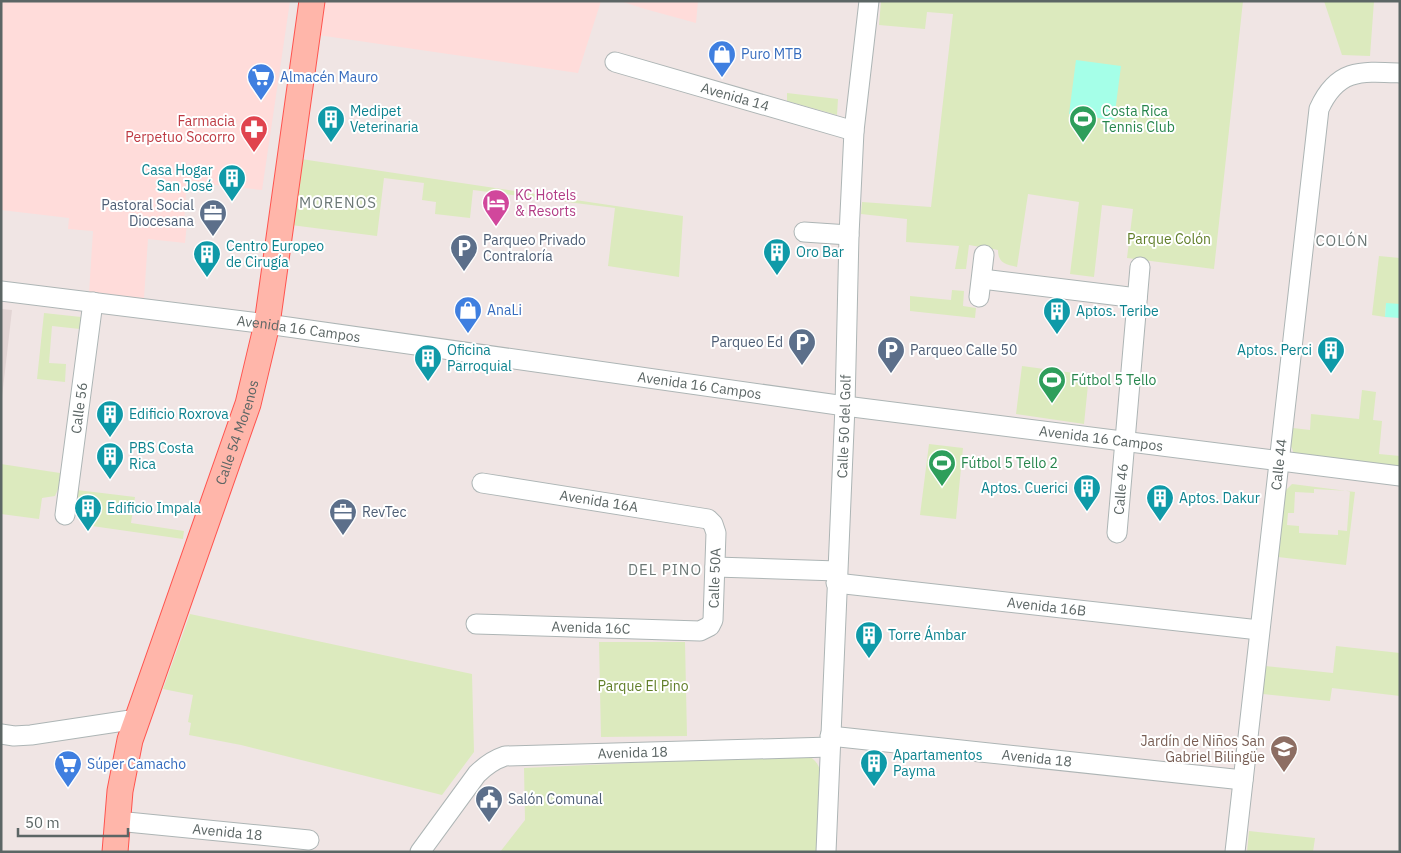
<svg xmlns="http://www.w3.org/2000/svg" width="1401" height="853" font-family="'IBM Plex Sans',sans-serif">
<style>
.commercial{fill:#ffdcda}
.education{fill:#e2d5d4}
.green{fill:#dceabe;fill-rule:evenodd}
.water{fill:#a5ffe8}
.lines{fill:none;stroke-linecap:round;stroke-linejoin:round}
.minor-casing{stroke:#adb5b5;stroke-width:21}
.major-casing{stroke:#ff534e;stroke-width:27}
.minor{stroke:#fff;stroke-width:19}
.major{stroke:#ffb6aa;stroke-width:25}
.labels{text-anchor:middle;dominant-baseline:central;stroke-width:4;stroke-linejoin:round;paint-order:stroke}
.shop-label{font-size:14px;fill:#366cbe;stroke:#fff;text-anchor:start}
.street-label{font-size:14px;fill:#5c6665;stroke:#fff}
.culture-label{font-size:14px;fill:#0d838f;stroke:#fff;text-anchor:start}
.leisure-label{font-size:14px;fill:#27864d;stroke:#fff;text-anchor:start}
.health-label{font-size:14px;fill:#be3a42;stroke:#fff;text-anchor:end}
.hotel-label{font-size:14px;fill:#b23c85;stroke:#fff;text-anchor:start}
.service-label{font-size:14px;fill:#4e5e75;stroke:#fff;text-anchor:start}
.park-label{font-size:14px;fill:#617f2a;stroke:#fff}
.education-label{font-size:14px;fill:#785e54;stroke:#fff;text-anchor:end}
.neighbourhood-label{font-size:15px;letter-spacing:1px;fill:#6c7876;stroke:#fff}
</style>
<rect width="100%" height="100%" fill="#f0e5e4"/>
<path class="commercial" d="M1,1H290L262,190L187,182L184,222L187,223L185,243L148,239L144,298L89,293L93,231L68,229L69,218L1,210Z
M324,1H601L578,73L318,35Z
M620,1H698L696,23L645,9Z"/>
<path class="education" d="M1,309L12,310L1,406Z"/>
<path class="green" d="M881,1H1243L1214,269L1127,258L1133,209L1102,205L1094,277L1070,274L1079,202L1028,194L1017,267C1005,264 998,263 998,250L969,245L966,269H955L959,246L906,242L907,219L861,214L862,202L931,207L953,14L927,12L925,29L879,25Z
M1324,1H1374L1370,56L1342,55Z
M787,93L838,99L837,115L787,101Z
M301,159L683,216L679,277L608,266L615,208L473,190L470,218L435,214L436,202L422,200L424,183L384,178L377,236L291,225Z
M1379,256L1400,258V304H1386L1385,317L1372,315Z
M952,290L964,291L963,306L976,308L975,318L910,311V296L951,300Z
M44,313L81,317L80,329L52,326L49,363L66,364L65,382L37,379Z
M1022,366L1089,375L1084,424L1016,414Z
M1362,390L1376,392L1373,420L1382,421L1379,454L1400,456V468L1294,454L1291,446L1293,428L1310,430L1311,414L1359,419Z
M929,444L963,448L956,519L920,515Z
M1,464L60,473L59,487L55,496L42,498L39,519L1,514Z
M1292,484L1355,492L1346,565L1278,557L1284,496L1286,490ZM1314,489L1350,491L1347,531L1338,530V535L1299,533V526L1287,525L1288,513H1294L1295,492L1314,493Z
M77,490L135,497L131,523L184,531L183,539L85,525L87,509L78,500Z
M190,614L472,674L474,752L442,795L241,745L189,735L191,723L188,722L193,695L163,689Z
M599,642H685L687,736L601,737Z
M1336,646L1400,653V696L1332,688L1330,701L1263,694L1265,666L1333,673Z
M805,755C813,758 817,761 820,770L817,852H500L525,820L524,768Z
M1249,831L1315,838L1313,852H1247Z"/>
<path class="water" d="M1076,60L1121,66L1114,120L1069,114Z
M1386,303L1400,304V318L1385,317Z"/>
<g class="lines">
<g class="minor-casing">
<g id="minor">
<path id="s1" d="M615,62L854,131"/>
<path d="M804,232L849,235"/>
<path d="M982,279L1137,298"/>
<path id="s2" d="M1,291L267,324L845,406L1400,476"/>
<path d="M979,297L984,255"/>
<path id="s3" d="M65,515L93,302"/>
<path id="s4" d="M1117,533L1140,267"/>
<path d="M715,567L837,571"/>
<path id="s5" d="M836,583L1259,630"/>
<path id="s6" d="M476,624L700,631L710,626L713,620L716,533L713,524L708,519L482,483"/>
<path d="M1,734L14,736L31,735L137,719"/>
<path id="s7" d="M830,736L1243,780"/>
<path id="s8" d="M117,821L309,840"/>
<path id="s9" d="M420,852L477,774C486,765 493,760 505,756L830,747"/>
<path id="s10" d="M826,852L845,406L849,235L854,131L869,1"/>
<path id="s11" d="M1235,852L1319,109C1337,69 1360,71 1400,73"/>
</g>
</g>
<g class="major-casing">
<g id="major">
<path id="s12" d="M115,852L120,791L130,740L248,404L267,324L312,1"/>
</g>
</g>
<use href="#minor" class="minor"/>
<use href="#major" class="major"/>
</g>
<defs>
<g id="shop-pin" transform="scale(1.4375)"><path d="M0 17L-7.5 6A9.5 9.5 0 1 1 7.5 6Z" fill="#3f7fe0" stroke="#fff"/><path d="M-5-2.5h2.3a2.7 3.5 0 0 1 5.4 0H5L5.5 6h-11ZM-1.5-2.5h3a1.5 2.3 0 0 0-3 0Z" fill="#fff"/></g>
<g id="supermarket-pin" transform="scale(1.4375)"><path d="M0 17L-7.5 6A9.5 9.5 0 1 1 7.5 6Z" fill="#3f7fe0" stroke="#fff"/><path d="M-6-5.5h2.5l.6 2H6L4.5 2H-2.5L-4.4-4H-6ZM-1.5 3.2a1.3 1.3 0 1 0 .1 0ZM3 3.2a1.3 1.3 0 1 0 .1 0Z" fill="#fff"/></g>
<g id="building-pin" transform="scale(1.4375)"><path d="M0 17L-7.5 6A9.5 9.5 0 1 1 7.5 6Z" fill="#0f9aa8" stroke="#fff"/><path d="M-4-6H4V6H1V3H-1V6H-4ZM-2.5-4.3h1.7v1.8h-1.7ZM.8-4.3h1.7v1.8H.8ZM-2.5-1h1.7V.8h-1.7ZM.8-1h1.7V.8H.8Z" fill="#fff"/></g>
<g id="stadium-pin" transform="scale(1.4375)"><path d="M0 17L-7.5 6A9.5 9.5 0 1 1 7.5 6Z" fill="#2e9e5b" stroke="#fff"/><path d="M0-5a6.5 5 0 1 0 0 10a6.5 5 0 1 0 0-10ZM-3.5-1.8h7v3.6h-7Z" fill="#fff"/></g>
<g id="pharmacy-pin" transform="scale(1.4375)"><path d="M0 17L-7.5 6A9.5 9.5 0 1 1 7.5 6Z" fill="#e0444e" stroke="#fff"/><path d="M-2-6h4v4h4v4h-4v4h-4v-4h-4v-4h4Z" fill="#fff"/></g>
<g id="hotel-pin" transform="scale(1.4375)"><path d="M0 17L-7.5 6A9.5 9.5 0 1 1 7.5 6Z" fill="#d1479c" stroke="#fff"/><path d="M-6-4.5h1.5V1H6V5H4.5V3h-9V5H-6ZM-4 0a1.8 1.8 0 1 1 3.6 0ZM.5 0V-2.5h3Q6-2.5 6 0Z" fill="#fff"/></g>
<g id="office-pin" transform="scale(1.4375)"><path d="M0 17L-7.5 6A9.5 9.5 0 1 1 7.5 6Z" fill="#5c6f8a" stroke="#fff"/><path d="M-6-3h4V-5.5h4V-3h4V5H-6ZM-1-4.5V-3h2v-1.5ZM-6 0V1H6V0Z" fill="#fff"/></g>
<g id="parking-pin" transform="scale(1.4375)"><path d="M0 17L-7.5 6A9.5 9.5 0 1 1 7.5 6Z" fill="#5c6f8a" stroke="#fff"/><path d="M-3.5-5.5H1a3.5 3.5 0 0 1 0 7H-1V5.5H-3.5ZM-1-3.4V-.6H.8a1.4 1.4 0 0 0 0-2.8Z" fill="#fff"/></g>
<g id="school-pin" transform="scale(1.4375)"><path d="M0 17L-7.5 6A9.5 9.5 0 1 1 7.5 6Z" fill="#8d6e63" stroke="#fff"/><path d="M0-5L7-2L0 1L-7-2ZM-4 1L0 2.5L4 1V4Q0 6-4 4Z" fill="#fff"/></g>
<g id="civic-pin" transform="scale(1.4375)"><path d="M0 17L-7.5 6A9.5 9.5 0 1 1 7.5 6Z" fill="#5c6f8a" stroke="#fff"/><path d="M-.6-6.5H3V-4.5H.6V-3L4-1V1h2V6H-6V1h2V-1L-.6-3ZM-1.2 2.5V6h2.4V2.5Z" fill="#fff"/></g>
</defs>
<g fill-rule="evenodd">
<use href="#shop-pin" x="722" y="54"/>
<use href="#supermarket-pin" x="261" y="77"/>
<use href="#building-pin" x="331" y="119"/>
<use href="#stadium-pin" x="1083" y="119"/>
<use href="#pharmacy-pin" x="254" y="129"/>
<use href="#building-pin" x="232" y="178"/>
<use href="#hotel-pin" x="496" y="203"/>
<use href="#office-pin" x="213" y="213"/>
<use href="#parking-pin" x="464" y="248"/>
<use href="#building-pin" x="777" y="252"/>
<use href="#building-pin" x="207" y="254"/>
<use href="#shop-pin" x="468" y="310"/>
<use href="#building-pin" x="1057" y="311"/>
<use href="#parking-pin" x="802" y="342"/>
<use href="#parking-pin" x="891" y="350"/>
<use href="#building-pin" x="1331" y="350"/>
<use href="#building-pin" x="428" y="358"/>
<use href="#stadium-pin" x="1052" y="380"/>
<use href="#building-pin" x="110" y="414"/>
<use href="#building-pin" x="110" y="456"/>
<use href="#stadium-pin" x="942" y="463"/>
<use href="#building-pin" x="1087" y="488"/>
<use href="#building-pin" x="1160" y="498"/>
<use href="#building-pin" x="88" y="508"/>
<use href="#office-pin" x="343" y="512"/>
<use href="#building-pin" x="869" y="635"/>
<use href="#school-pin" x="1284" y="749"/>
<use href="#building-pin" x="874" y="763"/>
<use href="#supermarket-pin" x="68" y="764"/>
<use href="#civic-pin" x="489" y="799"/>
</g>
<g class="labels">
<g class="shop-label">
<text x="741" y="54">Puro MTB</text>
<text x="280" y="77">Almacén Mauro</text>
<text x="487" y="310">AnaLi</text>
<text x="87" y="764">Súper Camacho</text>
</g>
<g class="street-label">
<text stroke="none"><textPath href="#s1" startOffset="125">Avenida 14</textPath></text>
<text stroke="none"><textPath href="#s2" startOffset="300">Avenida 16 Campos</textPath></text>
<text stroke="none"><textPath href="#s2" startOffset="705">Avenida 16 Campos</textPath></text>
<text stroke="none"><textPath href="#s3" startOffset="108">Calle 56</textPath></text>
<text stroke="none"><textPath href="#s10" startOffset="426">Calle 50 del Golf</textPath></text>
<text stroke="none"><textPath href="#s12" startOffset="439">Calle 54 Morenos</textPath></text>
<text stroke="none"><textPath href="#s2" startOffset="1110">Avenida 16 Campos</textPath></text>
<text stroke="none"><textPath href="#s11" startOffset="390">Calle 44</textPath></text>
<text stroke="none"><textPath href="#s4" startOffset="44">Calle 46</textPath></text>
<text transform="translate(599 501) rotate(9)">Avenida 16A</text>
<text stroke="none"><textPath href="#s6" startOffset="284">Calle 50A</textPath></text>
<text stroke="none"><textPath href="#s5" startOffset="212">Avenida 16B</textPath></text>
<text stroke="none"><textPath href="#s6" startOffset="115">Avenida 16C</textPath></text>
<text stroke="none"><textPath href="#s9" startOffset="258">Avenida 18</textPath></text>
<text stroke="none"><textPath href="#s7" startOffset="208">Avenida 18</textPath></text>
<text stroke="none"><textPath href="#s8" startOffset="111">Avenida 18</textPath></text>
</g>
<g class="culture-label">
<text x="350" y="111">Medipet<tspan x="350" dy="16">Veterinaria</tspan></text>
<text x="213" y="170" text-anchor="end">Casa Hogar<tspan x="213" dy="16">San José</tspan></text>
<text x="226" y="246">Centro Europeo<tspan x="226" dy="16">de Cirugía</tspan></text>
<text x="796" y="252">Oro Bar</text>
<text x="1076" y="311">Aptos. Teribe</text>
<text x="447" y="350">Oficina<tspan x="447" dy="16">Parroquial</tspan></text>
<text x="1312" y="350" text-anchor="end">Aptos. Perci</text>
<text x="129" y="414">Edificio Roxrova</text>
<text x="129" y="448">PBS Costa<tspan x="129" dy="16">Rica</tspan></text>
<text x="1068" y="488" text-anchor="end">Aptos. Cuerici</text>
<text x="1179" y="498">Aptos. Dakur</text>
<text x="107" y="508">Edificio Impala</text>
<text x="888" y="635">Torre Ámbar</text>
<text x="893" y="755">Apartamentos<tspan x="893" dy="16">Payma</tspan></text>
</g>
<g class="leisure-label">
<text x="1102" y="111">Costa Rica<tspan x="1102" dy="16">Tennis Club</tspan></text>
<text x="1071" y="380">Fútbol 5 Tello</text>
<text x="961" y="463">Fútbol 5 Tello 2</text>
</g>
<g class="health-label">
<text x="235" y="121">Farmacia<tspan x="235" dy="16">Perpetuo Socorro</tspan></text>
</g>
<g class="hotel-label">
<text x="515" y="195">KC Hotels<tspan x="515" dy="16">&amp; Resorts</tspan></text>
</g>
<g class="service-label">
<text x="194" y="205" text-anchor="end">Pastoral Social<tspan x="194" dy="16">Diocesana</tspan></text>
<text x="483" y="240">Parqueo Privado<tspan x="483" dy="16">Contraloría</tspan></text>
<text x="783" y="342" text-anchor="end">Parqueo Ed</text>
<text x="910" y="350">Parqueo Calle 50</text>
<text x="362" y="512">RevTec</text>
<text x="508" y="799">Salón Comunal</text>
</g>
<g class="park-label">
<text x="1169" y="239">Parque Colón</text>
<text x="643" y="686">Parque El Pino</text>
</g>
<g class="education-label">
<text x="1265" y="741">Jardín de Niños San<tspan x="1265" dy="16">Gabriel Bilingüe</tspan></text>
</g>
<g class="neighbourhood-label">
<text x="338" y="202">MORENOS</text>
<text x="1342" y="240">COLÓN</text>
<text x="665" y="569">DEL PINO</text>
</g>
</g>
<rect width="1401" height="853" fill="none" stroke="#5c6665" stroke-width="5"/>
<path d="M18 828v8h110v-8" fill="none" stroke="#5c6665" stroke-width="2.5"/>
<text x="25" y="828" font-size="15" fill="#5c6665" stroke="#ffffff" stroke-width="4" paint-order="stroke">50 m</text>
</svg>
